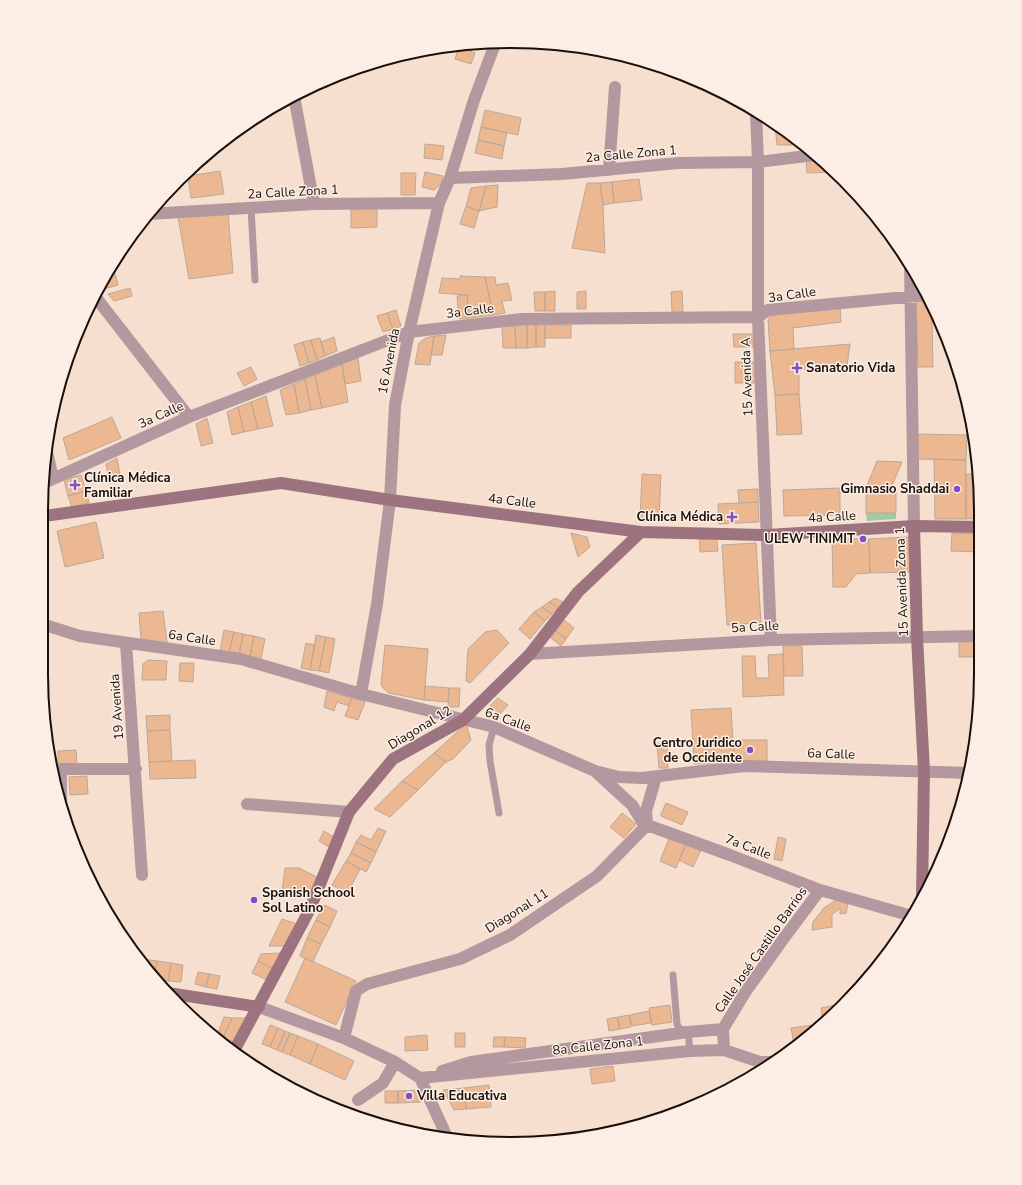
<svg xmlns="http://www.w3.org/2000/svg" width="1022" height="1185" font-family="'Nunito Sans',sans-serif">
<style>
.green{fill:#9ecb9f}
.building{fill:#ebb891;stroke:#bda798}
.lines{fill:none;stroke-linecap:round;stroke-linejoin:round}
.lane{stroke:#b4989f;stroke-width:7}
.street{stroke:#b4989f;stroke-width:12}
.secondary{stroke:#9c737e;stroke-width:12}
.poi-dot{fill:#804ec6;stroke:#fceee4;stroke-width:1.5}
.labels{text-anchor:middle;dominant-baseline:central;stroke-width:3;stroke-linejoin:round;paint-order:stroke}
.street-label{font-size:13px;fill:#18100a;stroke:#fceee4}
.poi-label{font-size:13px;font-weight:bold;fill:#18100a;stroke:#fceee4;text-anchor:start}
.rim{fill:none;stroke:#18100a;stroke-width:2}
</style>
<rect width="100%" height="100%" fill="#f6dfce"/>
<path class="green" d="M866,513H896V519L867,521Z"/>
<path class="building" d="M459,47L475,53L471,64L455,59Z
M485,110L521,118L518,135L481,127Z
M775,125L792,135V145H777Z
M481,127L507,133L504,146L478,140Z
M478,140L504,146L502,159L475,153Z
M425,144L444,146L442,160L424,158Z
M819,158L833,172L807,173L806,159Z
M220,171L224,194L191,198L188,176Z
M425,172L443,176L441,184L434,190L422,187Z
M401,173H416L415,195H401Z
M639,179L642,200L614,203L612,182Z
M612,182L614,203L603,205L600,183Z
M587,183H600L603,205L605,253L572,248Z
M498,185L497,207L479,211L486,186Z
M486,186L479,211L466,206L471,188Z
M466,206L479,211L474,228L460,224Z
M377,208V227L351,228V209Z
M228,212L233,273L189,279L178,217Z
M114,269L118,285L104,289L101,285L110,270Z
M460,276L485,277L493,315L469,318L467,295L439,293L442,278L460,279Z
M485,277H495L496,285L508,283L512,300L502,301L505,313L493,315Z
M130,288L132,296L114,301L108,294Z
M555,291V311H545V292Z
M586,291V309H577V292Z
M682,291L683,312H672L671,292Z
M534,292H545V311H535Z
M467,295L469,318L459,319L457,296Z
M927,296L938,320H932L933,367H918L916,297Z
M840,306L841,322L793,328L794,349L770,351L768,320L770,317L774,315Z
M396,310L401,326L393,329L387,313Z
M387,313L393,329L383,332L377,316Z
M527,325V348H516L515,326Z
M527,325H536V347L527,348Z
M536,325H545V347H536Z
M545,325H571V338H545Z
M502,326H515L516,348H503Z
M733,334H754L755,347H734Z
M446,335L442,355H431L434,336Z
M434,336L430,365L415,364L419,343L426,338Z
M334,337L337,351L325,356L321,342Z
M320,338L325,356L317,360L311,340Z
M311,340L317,360L309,363L303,342Z
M303,342L309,363L300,366L294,345Z
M850,344L847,366L799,370V394L775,395L770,351Z
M358,358L361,381L345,384L342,364Z
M735,362H756V383H735Z
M342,364L348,402L322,408L315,375Z
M251,367L257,379L244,386L237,373Z
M315,375L322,408L311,410L305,379Z
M305,379L311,410L299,413L294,384Z
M294,384L299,413L286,415L280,390Z
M799,394L802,434L777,435L775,395Z
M266,396L273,426L258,429L251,402Z
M251,402L258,429L244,432L238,407Z
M238,407L244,432L232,435L227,412Z
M112,417L121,438L69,460L63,438Z
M207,418L213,443L201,446L196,424Z
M917,434L967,435L966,460L917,459Z
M117,458L121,480L110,483L106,464Z
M934,459L966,460V519H935Z
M877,461L902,462L891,488H866Z
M642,474L661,475L659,521L640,520Z
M966,474H979L980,518L966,519Z
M81,475L86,491L68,496L64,480Z
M840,488V515L784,516L783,490Z
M866,488H896V513H866Z
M758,489V502L739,503L738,490Z
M86,491L89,503L72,507L68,496Z
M758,502L759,522L719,524L718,504Z
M96,522L104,558L65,567L57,531Z
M571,533L587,537L590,547L578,557Z
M952,533L980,534V552L951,551Z
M716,535L718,551L700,552L699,537Z
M909,537L910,572L870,573L869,539Z
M832,538L869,539L870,573L856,574L846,587H833Z
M756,543L761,623L727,625L722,545Z
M555,598L563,602L558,608L549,602Z
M549,602L558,608L552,614L542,607Z
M542,607L552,614L545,621L534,612Z
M163,611L167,643L141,639L139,613Z
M534,612L545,621L530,639L519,629Z
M564,620L574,628L566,639L556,631Z
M224,630L234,632L229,653L220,651Z
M497,630L509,643L470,683L466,681L468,649L485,632Z
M556,631L566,639L561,646L551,638Z
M234,632L243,634L239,655L229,653Z
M243,634L254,636L250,657L239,655Z
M316,635L326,637L319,671L310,670Z
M254,636L265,639L261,659L250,657Z
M326,637L335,639L329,673L319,671Z
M981,641V670H974V657H959V642Z
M306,643L315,645L310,670L301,668Z
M385,645L428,649L424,700L389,693L383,688L381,684Z
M783,646H802L803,676H784Z
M783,654L784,695L743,697L742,656H755L756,678H769L768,655Z
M148,660L167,661L166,680H142L143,664Z
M180,663H194L193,682L179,681Z
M425,686L449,688L448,702L424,700Z
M449,688H460L459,707H448Z
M327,691L352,698L349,706L337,702L334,711L324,707Z
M352,698L365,702L358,720L345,716Z
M498,698L508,705L498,716L490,712V706Z
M731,708L734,762L694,764L691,710Z
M170,715V730L147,731L146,716Z
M466,724L471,740L453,759L446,762L434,753Z
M170,730L172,761L149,762L147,731Z
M733,740H767V761L734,762Z
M667,743L668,768H659L657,744Z
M76,750L77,765H58V751Z
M434,753L446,762L418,790L402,781Z
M195,760L196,778L150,779L149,762Z
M87,776L88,794L70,795L69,777Z
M402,781L418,790L390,817L374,809Z
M666,803L688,812L682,825L661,816V814Z
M622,813L636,824L624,838L610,827Z
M378,828L386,831L376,852L356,842L361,835L371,840Z
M324,831L334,837L329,847L319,841Z
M670,836L686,843L676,868L660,861Z
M778,837L786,839L782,861L774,859Z
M356,842L376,852L371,863L351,853Z
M687,844L701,850L693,867L679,860Z
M351,853L371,863L366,872L346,861Z
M346,861L360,869L347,894L332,885Z
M285,868H299L317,877L308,897L282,892Z
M836,900L848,904L846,913L840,914V908L832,915V927L812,930L813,922L824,908Z
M324,905L337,911L330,927L316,920Z
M282,919L300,925L288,946H269Z
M316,920L330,927L321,944L307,938Z
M896,932L903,933L895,944L893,943Z
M307,938L321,944L313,962L300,956Z
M280,953L273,969L258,961L261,954Z
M305,958L356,981L336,1025L285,1002Z
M142,959L157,961L154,978L142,961Z
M157,961L171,963L168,981L154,978Z
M258,961L273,969L267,980L252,973Z
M171,963L183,965L181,982L168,981Z
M198,972L209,974L206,987L195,984Z
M209,974L220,976L217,989L206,987Z
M670,1005L672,1022L652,1025L649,1008Z
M836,1005L837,1011L823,1023L821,1008Z
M649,1011L651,1023L632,1026L630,1015Z
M629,1015L631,1027L620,1029L618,1017Z
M224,1017L232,1018L223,1038L217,1036Z
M617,1017L620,1029L609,1031L607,1019Z
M232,1018H247L235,1042L223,1038Z
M821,1024L796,1045H794L791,1028Z
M270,1025L278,1028L270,1047L262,1044Z
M278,1028L285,1031L277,1050L270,1047Z
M285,1031L290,1033L282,1052L277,1050Z
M290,1033L298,1036L290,1055L282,1052Z
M455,1033H465V1047H455Z
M427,1035L428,1050L405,1051V1037Z
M298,1036L318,1044L310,1064L290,1055Z
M494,1037H505L504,1047H493Z
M505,1037L526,1038L525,1048L504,1047Z
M318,1044L354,1061L345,1080L310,1064Z
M613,1066L615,1081L592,1084L590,1069Z
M489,1085L491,1107L466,1109L464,1088Z
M464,1088L466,1109L454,1110L443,1090Z
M420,1090L421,1102L398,1103V1091Z
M385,1091H398V1103H385Z"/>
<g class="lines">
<path class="lane" d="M251,208L255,280
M494,727L489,745L490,761L499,813
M673,975L677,1024L679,1028L688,1032L690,1051"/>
<path class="street" d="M294,96L314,204
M756,113L758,162V317L771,640
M609,170L615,87
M450,178L562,174L678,163L758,162L815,155
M149,214L314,204L439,203
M910,265L914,526
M94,295L189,417
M46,447L53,479
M44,483L189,417L409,332L522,319L758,317L768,310L927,295
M42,624L80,636L241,659L361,694L494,727L595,771L619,777L642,778L744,766L970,773
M126,643L142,875
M530,654L771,640L981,636
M361,694L377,604L390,500L395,405L409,332L439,203L450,178L474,100L495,44
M596,772L632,805L643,823L647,825L730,855L820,890L912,916
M247,804L349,812
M61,807V769H136
M647,825L646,811L656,777
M259,1007L344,1038L395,1062L420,1078L690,1051L724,1050L760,1062H776
M344,1038L356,991L367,984L460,959L510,935L597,876L647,825
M724,1050L723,1029L746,991L784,938L820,890
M442,1071L471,1062L688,1032L723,1029
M420,1078L448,1139
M358,1100L383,1083L395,1062"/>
<path class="secondary" d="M44,516L281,483L390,500L641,532L767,535L914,526L980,527
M914,526L917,637L924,771L922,897
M168,993L259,1007
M234,1051L310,909L349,812L393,759L463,720L530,654L578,592L641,532"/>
</g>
<g class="poi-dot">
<path d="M795 362h4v4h4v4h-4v4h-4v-4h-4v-4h4z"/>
<path d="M73 479h4v4h4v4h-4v4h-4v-4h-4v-4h4z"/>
<circle cx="957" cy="489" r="4"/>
<path d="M730 511h4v4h4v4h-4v4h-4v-4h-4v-4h4z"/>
<circle cx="863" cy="539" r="4"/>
<circle cx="750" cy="750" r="4"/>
<circle cx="254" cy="900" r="4"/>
<circle cx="409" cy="1096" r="4"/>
</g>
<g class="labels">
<g class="street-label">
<text transform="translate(631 154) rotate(-5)">2a Calle Zona 1</text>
<text transform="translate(293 192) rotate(-3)">2a Calle Zona 1</text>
<text transform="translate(792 295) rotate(-8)">3a Calle</text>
<text transform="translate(470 311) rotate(-7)">3a Calle</text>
<text transform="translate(389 361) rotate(-79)">16 Avenida</text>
<text transform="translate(747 377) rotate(-92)">15 Avenida A</text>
<text transform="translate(161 415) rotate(-24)">3a Calle</text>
<text transform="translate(512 501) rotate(7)">4a Calle</text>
<text transform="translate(832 517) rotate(-3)">4a Calle</text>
<text transform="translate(902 582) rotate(-92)">15 Avenida Zona 1</text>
<text transform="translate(755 627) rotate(-3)">5a Calle</text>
<text transform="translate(192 638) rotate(8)">6a Calle</text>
<text transform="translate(117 707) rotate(-94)">19 Avenida</text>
<text transform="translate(508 720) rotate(20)">6a Calle</text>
<text transform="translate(420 728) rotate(-31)">Diagonal 12</text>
<text transform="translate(831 754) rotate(2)">6a Calle</text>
<text transform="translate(748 847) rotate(21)">7a Calle</text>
<text transform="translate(517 911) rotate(-32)">Diagonal 11</text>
<text transform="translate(761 950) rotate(-55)">Calle José Castillo Barrios</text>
<text transform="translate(598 1046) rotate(-6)">8a Calle Zona 1</text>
</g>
<g class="poi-label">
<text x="806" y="368">Sanatorio Vida</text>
<text x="84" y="478">Clínica Médica<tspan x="84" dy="15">Familiar</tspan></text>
<text x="949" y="489" text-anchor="end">Gimnasio Shaddai</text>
<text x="723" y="517" text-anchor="end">Clínica Médica</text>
<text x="855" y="539" text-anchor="end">ULEW TINIMIT</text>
<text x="742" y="743" text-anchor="end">Centro Juridico<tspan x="742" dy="15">de Occidente</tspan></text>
<text x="262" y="893">Spanish School<tspan x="262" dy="15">Sol Latino</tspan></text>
<text x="417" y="1096">Villa Educativa</text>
</g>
</g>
<path d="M0 0H1022V1185H0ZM511 48H511A463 463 0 0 1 974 511V674A463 463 0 0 1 511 1137H511A463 463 0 0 1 48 674V511A463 463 0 0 1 511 48Z" fill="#fceee4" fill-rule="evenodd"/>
<path class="rim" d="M511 48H511A463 463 0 0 1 974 511V674A463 463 0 0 1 511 1137H511A463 463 0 0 1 48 674V511A463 463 0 0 1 511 48Z"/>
</svg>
